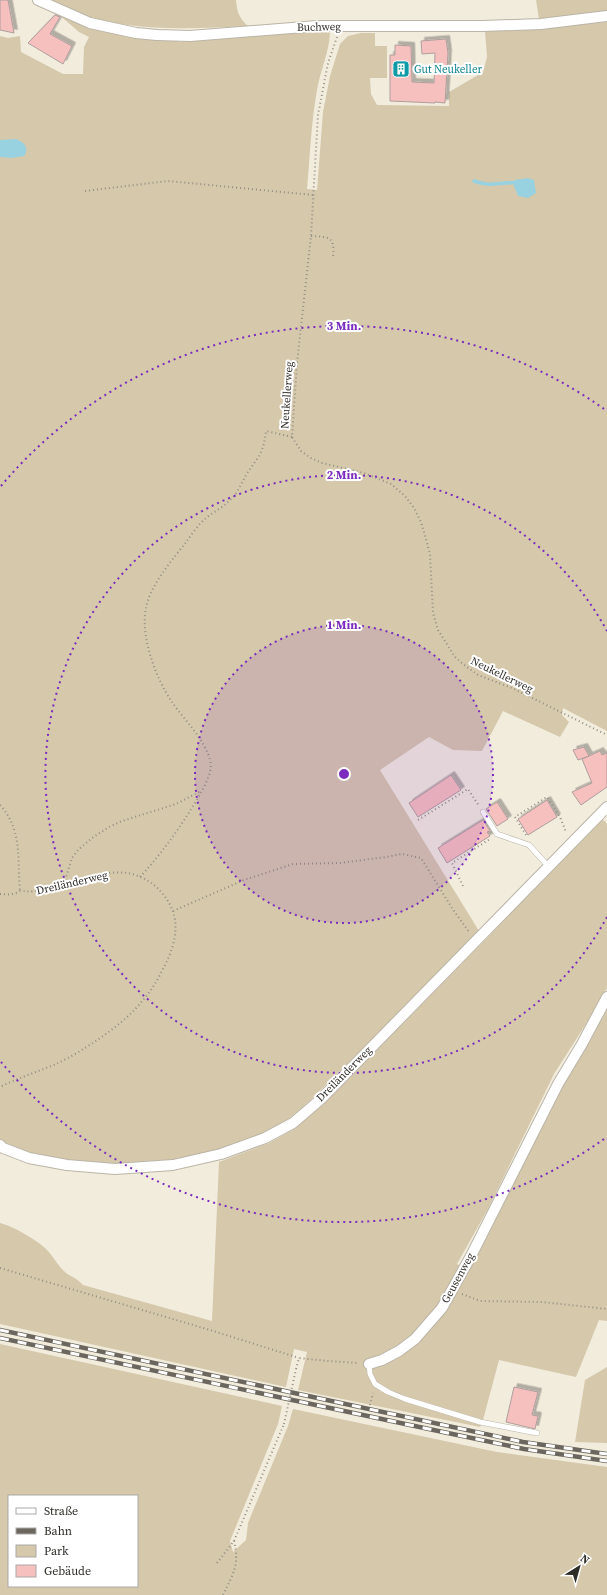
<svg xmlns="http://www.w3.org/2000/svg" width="607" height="1595" font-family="'Source Serif 4',serif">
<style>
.green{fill:#d5c8ab;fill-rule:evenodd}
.water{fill:#98d1df}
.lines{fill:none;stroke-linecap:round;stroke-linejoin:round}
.stream{stroke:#98d1df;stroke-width:3.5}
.building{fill:#f5c0be;stroke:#af9e9d;filter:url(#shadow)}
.service-casing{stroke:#bbb5a7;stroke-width:6}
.minor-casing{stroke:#bbb5a7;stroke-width:12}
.path{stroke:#938f85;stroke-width:2;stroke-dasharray:1 3;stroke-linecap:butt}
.service{stroke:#fff;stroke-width:5}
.minor{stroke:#fff;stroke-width:10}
.rail-casing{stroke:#6b675f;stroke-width:4.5}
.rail{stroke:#fff;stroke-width:3;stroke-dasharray:9;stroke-linecap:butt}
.path-bridge{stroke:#938f85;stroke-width:2;stroke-dasharray:1 3;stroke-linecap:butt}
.ring{fill:none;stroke:#7b2cbf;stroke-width:2;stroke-dasharray:2 4}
.labels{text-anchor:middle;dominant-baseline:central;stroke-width:4;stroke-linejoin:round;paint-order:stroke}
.street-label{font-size:11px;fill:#2d2b26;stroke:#fff}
.culture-label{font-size:11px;fill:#0d838f;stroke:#fff;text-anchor:start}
.centre{fill:#7b2cbf;stroke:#fff;stroke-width:2}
.ring-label{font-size:12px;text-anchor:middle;font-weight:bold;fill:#7b2cbf;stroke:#fff;stroke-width:4;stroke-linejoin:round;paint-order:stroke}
</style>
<defs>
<filter id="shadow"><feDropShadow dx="3.5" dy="-3.5" stdDeviation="0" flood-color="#0004"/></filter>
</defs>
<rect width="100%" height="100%" fill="#f2ecdd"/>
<path class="green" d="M45,0H236C237,12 239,18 248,26C189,29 130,32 73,13C63,9 54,4 45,0Z
M536,0H607V12L539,19Z
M57,13L174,39L179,42L322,30L330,33C329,53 320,71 317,90C311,123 310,156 307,189L317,190L323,112L330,76L340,44L348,36L361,33H375V46H387V78H370L371,94L377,105L449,106V92L483,72L487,57L485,31L607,20V731L563,708L562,715L569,722L560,737L503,711L482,751L453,750L429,737L380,770L479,931C436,976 393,1019 349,1062C322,1088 297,1117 264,1135C256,1139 247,1141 238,1144C192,1160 142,1166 92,1163C63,1161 24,1160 0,1140V36L8,38L20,36L21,52L63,74H83L84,47L89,37L79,32Z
M600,818L606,822L607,825V988L593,1013L554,1074L489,1207L457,1264L467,1271L564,1079L603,1017L607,1008V1321L599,1320L576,1377L499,1360L483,1420L405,1397L381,1385L380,1391L405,1401L482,1424L480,1427L298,1390L307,1352L294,1349L286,1387L0,1324V1223C13,1226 39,1241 48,1251C54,1258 59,1267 66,1273C72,1277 78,1279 83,1285L212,1321L219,1162L269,1143L296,1128L324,1104L487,938Z
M0,1344L282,1406L278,1424L230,1541L233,1552L246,1540L248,1523L288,1426L293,1409L497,1452L607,1467V1595H0ZM9,1496H137V1586H9Z
M607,1367V1443L575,1442L585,1380Z"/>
<path class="water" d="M16,139C24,142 30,148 24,156L11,158L0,157V140Z
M528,178L534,180L536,193L528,198L518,196L514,186V180Z"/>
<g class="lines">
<path class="stream" d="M474,181C493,188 500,181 518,183"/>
</g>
<path class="building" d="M0,0H8L14,33L0,30Z
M55,15L60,17L50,34L72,46L63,64L28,43Z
M446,39L448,53L445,103L435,102V103L390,101V55H395V45L411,46L412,82L434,83L435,53L422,54L421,41Z
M584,747L589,756L578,760L573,750Z
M600,751L602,755L607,753V787L581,805L572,792L592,783L582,759Z
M451,775L461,790L418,817L409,803Z
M547,800L557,817L528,835L518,819Z
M497,802L508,819L497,826L486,809Z
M483,820L490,831L487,832L490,836L447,863L438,848Z
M514,1387L538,1392L532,1415L538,1416L535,1429L506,1422Z"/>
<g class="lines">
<g class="service-casing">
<path id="service" d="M483,812L497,834L529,845L548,866
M369,1364L370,1374L375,1384L388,1392L405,1399L480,1422L537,1433"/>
</g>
<g class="minor-casing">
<path id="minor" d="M38,0L90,23L136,33L157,35L190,36L317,26H483L541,24L607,16
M0,1145L3,1148L29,1158L67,1165L115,1169L173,1165L221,1154L265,1138L293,1123L321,1099L607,807
M369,1364L382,1360L399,1351L415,1339L442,1308L471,1256L558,1084L582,1044L607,997"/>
</g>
<path class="path" d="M337,37L328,63L318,115L311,236L297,363L292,437L301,451L311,458L322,463L364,473L379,479L391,484L405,496L414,508L421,522L426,539L430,554L433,613L438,630L455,657L463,664L478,675L512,688L607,735
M85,191L168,181L313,195
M311,236C330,237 335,237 333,257
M0,805C23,830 17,860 20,891
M418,820L468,789L479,806
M526,835L515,817L547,797L560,817L566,832
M140,877C163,852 182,825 199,796C203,789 208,780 210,772C216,750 183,719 172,702C156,679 140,636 146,608C150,585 173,559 187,541C192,534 197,526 204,520C211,513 221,509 228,502C236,496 240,486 245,477C249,469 257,461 261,452C264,445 265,439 266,431L292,437
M64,884L72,858L78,850L92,838L109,827L122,821L176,804L201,791
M463,886L452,863L490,839
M0,894C4,894 8,895 12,894C15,894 18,892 20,891C26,891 30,892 35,891C63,886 99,869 127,873C147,876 164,890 172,909C180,928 173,950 164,967C158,979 152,990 143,1000C126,1023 82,1052 56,1064C37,1072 18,1078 0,1087
M173,911L244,880L293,864L340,863L386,857L402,854L421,858L452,908L469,932
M0,1268L210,1330L299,1358
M462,1294L480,1301L542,1302L607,1309
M296,1369L299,1358L328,1361L358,1363
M370,1405L373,1393
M217,1563L234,1541L284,1424
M223,1595C233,1574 240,1565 234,1541"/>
<use href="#service" class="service"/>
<use href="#minor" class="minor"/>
<g class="rail-casing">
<path id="rail" d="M0,1330L523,1442L607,1454
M0,1338L443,1432L524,1449L607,1461"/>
</g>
<use href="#rail" class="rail"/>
<path class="path-bridge" d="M284,1424L296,1369"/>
</g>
<circle cx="344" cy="774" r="149" fill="#7b2cbf" fill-opacity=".12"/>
<g class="ring">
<circle cx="344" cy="774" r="149"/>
<path d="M607 917A299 299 0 1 1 607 631"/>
<path d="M604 1139A448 448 0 0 1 1 1062M1 486A448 448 0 0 1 604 409"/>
</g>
<defs>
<g id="building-square" transform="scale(0.9)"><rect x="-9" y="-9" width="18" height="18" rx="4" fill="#0f9aa8" stroke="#fff"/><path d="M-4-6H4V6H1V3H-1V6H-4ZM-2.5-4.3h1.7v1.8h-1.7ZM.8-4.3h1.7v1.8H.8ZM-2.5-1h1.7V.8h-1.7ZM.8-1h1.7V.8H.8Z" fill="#fff"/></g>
</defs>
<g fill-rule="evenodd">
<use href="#building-square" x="401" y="69"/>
</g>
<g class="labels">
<g class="street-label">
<text transform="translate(319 27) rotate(-1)">Buchweg</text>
<text transform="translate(287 395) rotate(-86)">Neukellerweg</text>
<text transform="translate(502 675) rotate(26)">Neukellerweg</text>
<text transform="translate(72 883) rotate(-13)">Dreiländerweg</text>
<text transform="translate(344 1074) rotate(-45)">Dreiländerweg</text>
<text transform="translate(458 1278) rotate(-61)">Geusenweg</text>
</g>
<g class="culture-label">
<text x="414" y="69">Gut Neukeller</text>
</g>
</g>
<circle cx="344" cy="774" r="6" class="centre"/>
<g class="ring-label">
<text x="344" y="330">3 Min.</text>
<text x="344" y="479">2 Min.</text>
<text x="344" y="629">1 Min.</text>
</g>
<rect x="8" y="1495" width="130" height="92" fill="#ffffff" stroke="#abaaa8"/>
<rect x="16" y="1508" width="20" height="6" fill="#ffffff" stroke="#abaaa8"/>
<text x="44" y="1515" font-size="12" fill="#2d2b26">Straße</text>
<rect x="16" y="1528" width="20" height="6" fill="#6b675f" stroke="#abaaa8"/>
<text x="44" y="1535" font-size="12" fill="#2d2b26">Bahn</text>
<rect x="16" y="1545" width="20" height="12" fill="#d5c8ab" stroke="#abaaa8"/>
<text x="44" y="1555" font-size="12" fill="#2d2b26">Park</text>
<rect x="16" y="1565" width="20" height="12" fill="#f5c0be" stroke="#abaaa8"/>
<text x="44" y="1575" font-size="12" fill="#2d2b26">Gebäude</text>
<g transform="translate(579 1567) rotate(37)" stroke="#ffffff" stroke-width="3" paint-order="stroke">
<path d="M0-3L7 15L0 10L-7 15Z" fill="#2d2b26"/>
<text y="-6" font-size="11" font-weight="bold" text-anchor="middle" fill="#2d2b26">N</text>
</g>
</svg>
